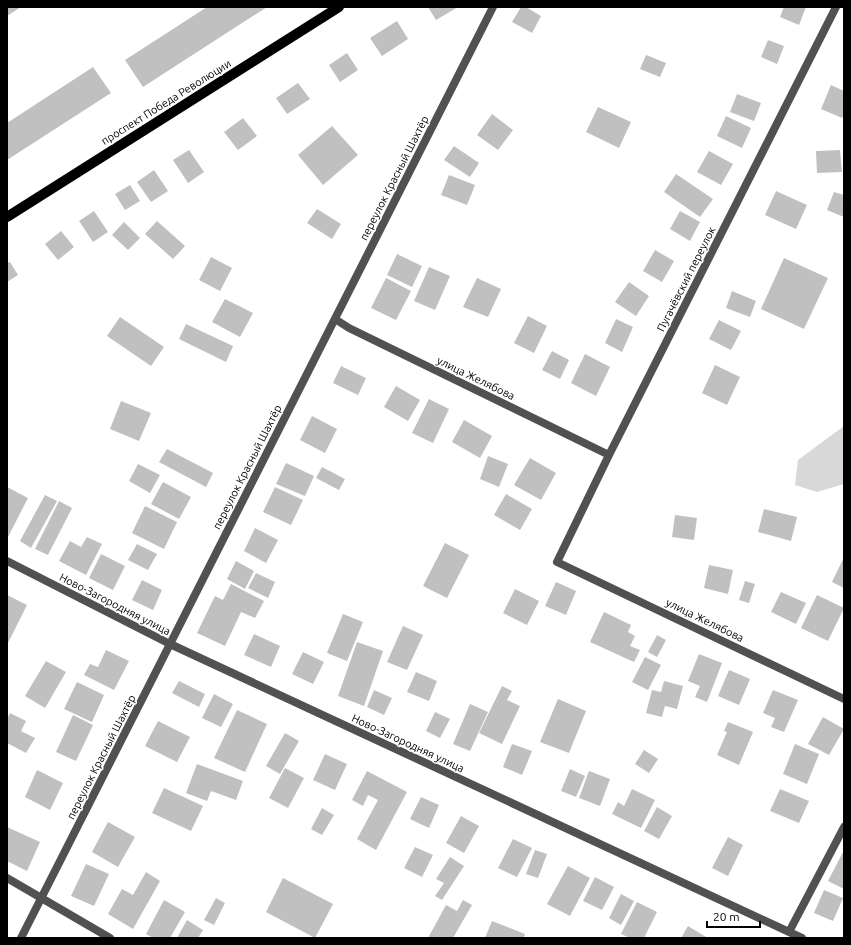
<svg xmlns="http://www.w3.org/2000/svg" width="851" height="945" font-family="Ubuntu,sans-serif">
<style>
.green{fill:#d8d8d8}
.building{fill:#c0c0c0}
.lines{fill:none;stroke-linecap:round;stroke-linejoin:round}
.minor{stroke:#515151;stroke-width:8}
.primary{stroke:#000;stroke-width:10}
.labels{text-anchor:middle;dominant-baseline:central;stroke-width:3;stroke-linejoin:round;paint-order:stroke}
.street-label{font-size:11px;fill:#000;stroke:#fff}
</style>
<rect width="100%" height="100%" fill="#fff"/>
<path class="green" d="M844,426V484L817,492L795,485L798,460Z"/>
<path class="building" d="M7,7H21L7,16Z
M207,7H267L143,87L125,60Z
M428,7H458L436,20Z
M521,7H526L541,16L532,33L512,22Z
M784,7H806L799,25L780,17Z
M397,21L408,39L382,56L370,38Z
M768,40L784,46L777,64L761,57Z
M347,53L358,70L340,82L329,65Z
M646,55L666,63L660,77L640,69Z
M93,67L111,93L7,160V123Z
M298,83L310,99L287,114L276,98Z
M831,85L844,91V114L842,118L821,109Z
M737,94L761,103L754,121L730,112Z
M598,107L631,122L619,148L586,132Z
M492,114L513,130L498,150L477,135Z
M726,116L751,128L742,148L717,136Z
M243,118L257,136L238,150L224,132Z
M332,126L358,155L323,185L298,155Z
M454,146L479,163L470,177L444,160Z
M189,150L204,172L188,183L173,160Z
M840,150L842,172L817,173L816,151Z
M709,151L733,164L721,185L697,172Z
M154,170L168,191L151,202L137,182Z
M676,174L713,199L700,217L664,192Z
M449,175L475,185L467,205L441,195Z
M130,185L140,201L125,210L115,194Z
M776,191L807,205L796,229L765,215Z
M834,192L844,195V217L827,210Z
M317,209L341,224L332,239L307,223Z
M94,211L108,232L93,242L79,221Z
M680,211L700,222L690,241L670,229Z
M157,221L185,246L173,259L145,234Z
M124,222L140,238L128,250L112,235Z
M61,231L74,247L58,260L45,244Z
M655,250L674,261L662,282L643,271Z
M397,254L422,266L412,287L387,275Z
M211,257L232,268L220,291L199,280Z
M784,258L828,278L804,329L761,309Z
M10,262L18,275L7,282V263Z
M429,267L450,276L435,310L414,301Z
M386,278L411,291L396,320L371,308Z
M477,278L501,289L488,317L463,307Z
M629,282L649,296L636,316L615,302Z
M732,291L756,301L750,317L726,308Z
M225,299L253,313L240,337L212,322Z
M528,316L547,326L534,353L514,343Z
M120,317L164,347L151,366L107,336Z
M616,319L633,327L622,352L605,343Z
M719,320L741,331L731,350L709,339Z
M186,324L233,346L226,362L179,339Z
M552,351L569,360L560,379L542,370Z
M585,354L610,367L596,396L571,383Z
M715,365L740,377L727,405L702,393Z
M341,366L366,378L358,395L333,383Z
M396,386L420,400L408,421L384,407Z
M429,399L449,409L433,443L412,433Z
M121,401L151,413L139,441L110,429Z
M312,416L337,429L325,453L300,440Z
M464,420L492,436L480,458L452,442Z
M167,449L213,473L206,487L159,462Z
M488,456L508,464L499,487L480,479Z
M530,458L556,473L541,500L514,485Z
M286,463L314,476L305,496L276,484Z
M138,464L160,475L150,493L129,481Z
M322,467L345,479L339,490L316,478Z
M163,482L191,497L179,519L151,504Z
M7,487L28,498L8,537L7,536Z
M275,487L303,500L291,525L263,512Z
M506,494L532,509L520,530L494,515Z
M45,495L57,501L31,548L20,541Z
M59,501L72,508L48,555L35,549Z
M145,506L177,522L164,549L132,533Z
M764,509L797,517L791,541L758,532Z
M675,515L697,518L694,540L672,537Z
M255,528L278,540L266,563L244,551Z
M87,537L102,544L86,575L59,561L70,541L81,547Z
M445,543L469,555L447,598L423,586Z
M137,544L157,554L148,570L128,560Z
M101,554L125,566L113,590L89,578Z
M843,559H844V588L832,582Z
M236,561L254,571L245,589L227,579Z
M709,565L733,570L728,594L704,588Z
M256,573L275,582L268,598L248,588Z
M142,580L162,590L153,610L132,600Z
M745,581L755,584L749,603L739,600Z
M556,582L576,591L566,615L545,606Z
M231,584L264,601L255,618L241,612L225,646L197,633L215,596L223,600Z
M515,589L539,601L527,625L503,613Z
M781,592L806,603L796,624L771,612Z
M7,595L27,605L7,645Z
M817,595L844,608L828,641L801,628Z
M604,612L631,625L628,632L635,636L630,646L640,650L634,662L590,642Z
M343,614L363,622L347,661L327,653Z
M403,626L423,635L407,670L387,662Z
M254,634L280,646L271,667L244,655Z
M657,635L666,640L657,657L648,652Z
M357,642L383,651L364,706L338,696Z
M106,650L129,661L114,690L84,675L90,664L98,667Z
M303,652L324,662L313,684L292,674Z
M699,654L722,663L707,702L695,697L700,686L688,681Z
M645,657L661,665L648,690L632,682Z
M46,661L66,672L45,708L25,696Z
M729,670L750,679L739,705L718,696Z
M416,672L437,681L429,701L407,692Z
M179,681L205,694L199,707L172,693Z
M664,681L683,686L677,709L665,706L662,717L646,713L652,690L661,692Z
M77,682L104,695L92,722L64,709Z
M502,686L512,691L507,700L520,706L502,744L479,733Z
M374,690L392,698L384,715L367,707Z
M773,690L798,700L784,732L771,727L775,718L763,713Z
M214,694L233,704L221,727L202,718Z
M558,699L586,711L569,753L540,742Z
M470,704L488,712L470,751L453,744Z
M237,710L267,724L245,772L214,758Z
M435,712L450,719L440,738L426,731Z
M10,713L26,721L21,731L35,738L26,753L7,743V719Z
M73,715L93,725L76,761L56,752Z
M823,717L844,729L829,755L808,744Z
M158,721L190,737L177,762L145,746Z
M728,722L753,732L739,765L717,755L727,732L724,731Z
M285,733L299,741L280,774L266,766Z
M512,744L532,751L522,775L503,767Z
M795,744L819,754L807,784L783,774Z
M644,750L658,759L649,773L635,764Z
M325,754L347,764L335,790L313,780Z
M197,764L243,781L236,800L211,791L207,801L186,793Z
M285,768L304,778L288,808L269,798Z
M570,769L585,776L576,797L561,791Z
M37,770L63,783L50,810L25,797Z
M367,771L407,792L376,850L357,839L378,800L368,795L363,806L352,800Z
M589,771L610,779L600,806L579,798Z
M164,788L203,806L191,831L152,813Z
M632,789L655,800L641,828L612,814L618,802L624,806Z
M780,789L809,801L799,823L770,811Z
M421,797L439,805L429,828L410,819Z
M657,807L672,816L659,839L644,831Z
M322,808L334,815L322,835L311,829Z
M461,816L479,826L464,853L446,843Z
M108,822L135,837L118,867L92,852Z
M7,827L40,842L27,871L7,861Z
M728,837L743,845L728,876L712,868Z
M513,839L532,848L517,877L498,868Z
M415,847L433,855L422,877L404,868Z
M535,850L547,854L538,878L526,874Z
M843,852L844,853V889L828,881Z
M450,857L464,866L442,900L435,896L444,883L436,879Z
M86,864L109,874L94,906L71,896Z
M568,866L590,878L570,916L547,904Z
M146,872L160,881L133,929L108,914L122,889L133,895Z
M595,877L614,887L602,910L583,901Z
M283,878L333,904L315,938L266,912Z
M824,890L843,898L833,921L814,913Z
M621,894L634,901L621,925L609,918Z
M216,898L225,903L214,925L204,920Z
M164,900L185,912L170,938H153L146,934Z
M463,900L472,905L453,938H428L446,905L457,911Z
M637,902L657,912L644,938H630L621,934Z
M187,920L203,930L198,938H177Z
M492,921L525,934L524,938H485Z
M688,926L708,938H681Z"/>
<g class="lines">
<path class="minor" d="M836,7L609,455L557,562L844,699
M335,319L349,328L609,455
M7,561L170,644L802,938
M7,878L110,938
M789,932L844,827
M21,938L493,7"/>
<path class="primary" d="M7,217L339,7"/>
</g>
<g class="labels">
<g class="street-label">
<text transform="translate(166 102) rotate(-32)">проспект Победа Революции</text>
<text transform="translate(394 178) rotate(-63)">переулок Красный Шахтёр</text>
<text transform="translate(686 279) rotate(-63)">Пугачёвский переулок</text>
<text transform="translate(476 378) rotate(26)">улица Желябова</text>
<text transform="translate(247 467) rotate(-63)">переулок Красный Шахтёр</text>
<text transform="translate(115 604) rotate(27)">Ново-Загородняя улица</text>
<text transform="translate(705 620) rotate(26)">улица Желябова</text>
<text transform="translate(408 743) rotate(25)">Ново-Загородняя улица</text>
<text transform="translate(101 757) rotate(-63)">переулок Красный Шахтёр</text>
</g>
</g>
<rect width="851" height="945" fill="none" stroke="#000000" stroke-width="16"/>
<path d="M707 921v6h53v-6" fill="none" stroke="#000000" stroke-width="2"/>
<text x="713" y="921" font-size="12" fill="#000000" stroke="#ffffff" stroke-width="3" paint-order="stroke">20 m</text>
</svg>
